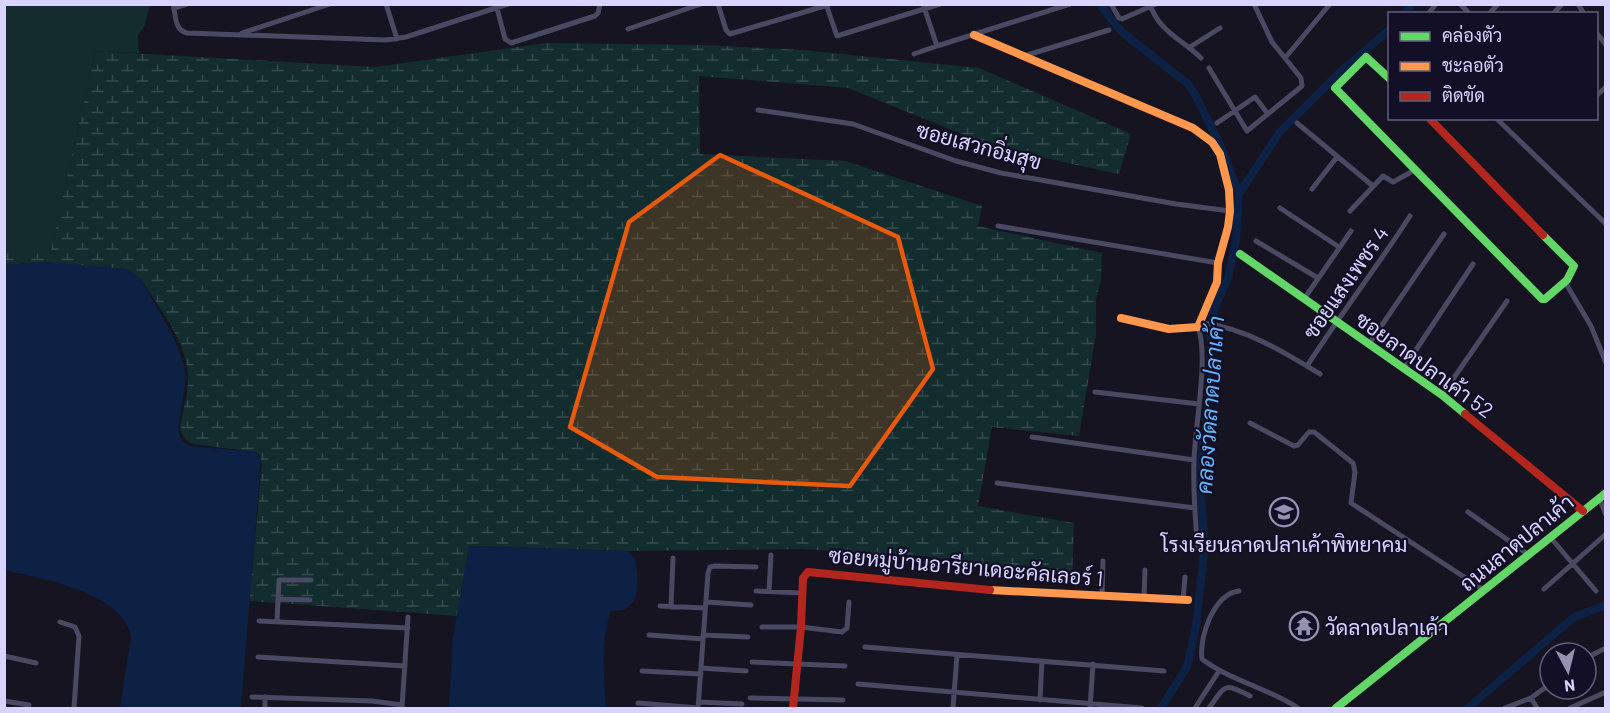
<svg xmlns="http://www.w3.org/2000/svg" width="1610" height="713" font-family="Barlow,Sarabun,sans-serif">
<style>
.grass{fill:#132c2d}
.wetland{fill:url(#wetland-marsh)}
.water{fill:#0d2144}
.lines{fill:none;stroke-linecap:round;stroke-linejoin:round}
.canal{stroke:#0d2144;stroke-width:8}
.street{stroke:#4a4962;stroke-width:5}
.fast{stroke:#63d668;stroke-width:8}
.slow{stroke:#ff974d;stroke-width:8}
.jam{stroke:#b3261e;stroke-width:8}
.marked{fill:#e8590c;fill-opacity:0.2;stroke:#e8590c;stroke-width:4.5;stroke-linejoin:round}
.labels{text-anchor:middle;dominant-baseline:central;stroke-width:4.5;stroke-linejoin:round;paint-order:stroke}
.street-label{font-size:21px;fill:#d9d4ff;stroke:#130f26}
.poi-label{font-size:21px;fill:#d9d4ff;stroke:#130f26}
.water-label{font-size:22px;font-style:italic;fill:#62b6ff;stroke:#130f26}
</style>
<defs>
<pattern id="wetland-marsh" width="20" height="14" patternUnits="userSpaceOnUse" patternTransform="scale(1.5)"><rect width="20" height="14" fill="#132c2d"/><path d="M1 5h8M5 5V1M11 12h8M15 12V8" fill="none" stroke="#354a4c"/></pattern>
</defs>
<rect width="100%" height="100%" fill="#161421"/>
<path class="grass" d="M5,5H150L145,25L138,36L139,53L95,51L50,256L5,249Z"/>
<path class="wetland" d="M545,43L705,45L803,50L979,68L1131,134L1119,174L994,147L848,88L699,76L700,154L845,161L982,206L978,226L1102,253L1101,280L1096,299V334L1079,436L992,427L978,506L1074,523L1072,579L923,556L801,549L627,551L470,546L458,616L249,601L262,464L260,455L255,452L194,444C185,440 181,436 180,426C183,410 189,392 188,375C186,340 159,308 141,279L47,262L5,265V249L50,255L95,51L375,67Z"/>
<path class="water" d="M47,262L126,269L141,279L173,336L184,364L186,378L178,428C179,437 182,442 190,446L255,452L261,459L241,708H120L131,637C124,592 41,579 5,570V265Z
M469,546L627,551L635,558C637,573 643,600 625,609C622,611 615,610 611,611C600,641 604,677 606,708H449L453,637Z"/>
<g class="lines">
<path class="canal" d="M1099,4L1122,32L1188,84L1197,98L1220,145L1239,194L1236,241L1228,278L1214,310L1210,332L1212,373L1201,461L1200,490L1205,543L1196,627L1187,667L1161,708
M1405,14L1412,4
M1239,194L1279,133L1339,73L1390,29
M1468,708L1574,617L1606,605"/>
<path class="street" d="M173,4C176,15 174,30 187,33L386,40L406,37L508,4
M386,4L397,39
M718,4L726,30L730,34L828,5
M826,4L837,36L940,4
M923,4L937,46L1070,4
M1111,4L1119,18L1122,19L1156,4
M1150,4C1158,31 1183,40 1201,58
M1460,4L1470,14
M1578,4L1584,14
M174,8L187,4
M497,8L505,39L511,43L595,16L598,13L600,4
M1428,14L1436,4
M1489,14L1498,4
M1553,14L1562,4
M628,29L701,4
M1596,32L1606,45
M242,33L330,4
M1190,47L1220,28
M914,54L937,46
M1024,56L1109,30
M1285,58L1330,4
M1209,68L1247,131L1302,86L1301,78L1272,42L1254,4
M1596,96L1606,87
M758,110L853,124L956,161L1001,173L1176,204L1230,211
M1496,118L1606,224
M1217,123L1255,97L1268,114
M1297,123L1373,186
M1312,189L1337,157
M1280,208L1339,247
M1350,211L1383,176L1393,182L1413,171
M998,226L1218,263
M1256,241L1318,278
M1565,282L1591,326L1606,363
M1304,299L1351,231
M1203,323C1245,328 1284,352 1320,374
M1198,327C1209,356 1195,426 1194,460C1193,490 1195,519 1198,549
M1369,344L1444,234
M1307,366C1340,315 1377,267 1410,216
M1404,368L1473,264
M1095,392L1199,404
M1442,395L1507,301
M1250,423L1294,446L1298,445L1309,432H1314L1353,463L1355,472L1351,503L1484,590
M1032,437L1194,460
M997,483L1195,508
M1599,498L1606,515
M1468,512L1529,555
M1550,537L1596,591
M1544,589L1606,534
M756,591L802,593
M769,591L771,555
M1239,591C1214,594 1199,636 1202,659C1231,681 1268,688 1298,708
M1102,596L1103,561
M1144,598L1145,570
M278,599L310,600
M1183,600L1185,577
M706,602L751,605
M660,606L705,608
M671,607L673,558
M259,621L408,628
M277,621L279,580H311
M60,622L75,627L79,636L74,708
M762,627H801L842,632L847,628L849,602
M649,635L703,639
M703,635L748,637
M865,647L1164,671
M4,656L36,663
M258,657L405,666
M1586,658L1606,648
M752,662L845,666
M701,668L746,671
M642,671L701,674
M858,684L1142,708
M252,697L372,701L402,705
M750,698L843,700
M1531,698L1537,708
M1040,700L1042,661
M4,701L29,705
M699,702L742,704
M638,703L698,708
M402,707L408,617
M265,708V697
M698,708L708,573L710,567L715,566L756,567
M953,708L957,655
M1090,708L1093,664
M1195,708L1219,671
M1209,708C1226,685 1223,682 1250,696
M1505,708L1531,698L1550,684
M1570,708L1606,692"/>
<path class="fast" d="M1390,79L1366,57L1335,88L1542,299H1545L1567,280L1574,266L1543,235
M1240,254L1442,395L1465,414
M1336,708L1606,493"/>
<path class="slow" d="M974,35L1193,128L1212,142L1220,154L1229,190L1230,211L1228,227L1218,263L1217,282L1198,327L1169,329L1121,318
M990,590L1188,600"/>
<path class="jam" d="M1429,118L1543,235
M1465,414L1583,511
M793,708L801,627L803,578L808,572L990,590"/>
</g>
<path class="marked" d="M720,155L898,237L933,369L850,486L657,477L570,427L629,222Z"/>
<defs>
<g id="school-ring" transform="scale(1.5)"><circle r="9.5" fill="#130f26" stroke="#9591b1" stroke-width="1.5"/><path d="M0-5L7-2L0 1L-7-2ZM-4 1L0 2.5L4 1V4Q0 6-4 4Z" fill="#9591b1"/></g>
<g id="temple-ring" transform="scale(1.5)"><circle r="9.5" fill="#130f26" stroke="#9591b1" stroke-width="1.5"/><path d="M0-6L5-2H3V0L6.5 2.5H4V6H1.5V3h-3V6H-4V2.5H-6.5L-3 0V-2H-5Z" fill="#9591b1"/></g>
</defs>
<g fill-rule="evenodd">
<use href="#school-ring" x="1284" y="512"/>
<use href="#temple-ring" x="1304" y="626"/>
</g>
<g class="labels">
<g class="street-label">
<text transform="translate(979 145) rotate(15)">ซอยเสวกอิ่มสุข</text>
<text transform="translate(1345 282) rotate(-55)">ซอยแสงเพชร 4</text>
<text transform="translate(1425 364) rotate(36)">ซอยลาดปลาเค้า 52</text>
<text transform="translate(1516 542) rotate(-39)">ถนนลาดปลาเค้า</text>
<text transform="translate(966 566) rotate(5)">ซอยหมู่บ้านอารียาเดอะคัลเลอร์ 1</text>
</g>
<g class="poi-label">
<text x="1284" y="543">โรงเรียนลาดปลาเค้าพิทยาคม</text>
<text x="1325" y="626" text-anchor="start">วัดลาดปลาเค้า</text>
</g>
<g class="water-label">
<text transform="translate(1209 405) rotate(-86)">คลองวัดลาดปลาเค้า</text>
</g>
</g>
<rect width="1610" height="713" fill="none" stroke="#d9d4ff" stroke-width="12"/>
<rect x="1388" y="12" width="210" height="108" fill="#130f26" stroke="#625e7d" stroke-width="1.5"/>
<rect x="1400" y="32" width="30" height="9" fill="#63d668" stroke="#625e7d" stroke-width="1.5"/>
<text x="1442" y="42" font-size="18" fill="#d9d4ff">คล่องตัว</text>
<rect x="1400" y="62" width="30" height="9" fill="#ff974d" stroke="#625e7d" stroke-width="1.5"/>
<text x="1442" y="72" font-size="18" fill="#d9d4ff">ชะลอตัว</text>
<rect x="1400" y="92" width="30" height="9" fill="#b3261e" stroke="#625e7d" stroke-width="1.5"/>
<text x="1442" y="102" font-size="18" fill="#d9d4ff">ติดขัด</text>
<g transform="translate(1568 671) rotate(173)"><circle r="28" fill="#130f26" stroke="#625e7d" stroke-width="1.5"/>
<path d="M0-4.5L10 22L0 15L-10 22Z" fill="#9591b1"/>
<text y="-9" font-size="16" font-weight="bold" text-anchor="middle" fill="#d9d4ff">N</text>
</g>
</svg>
